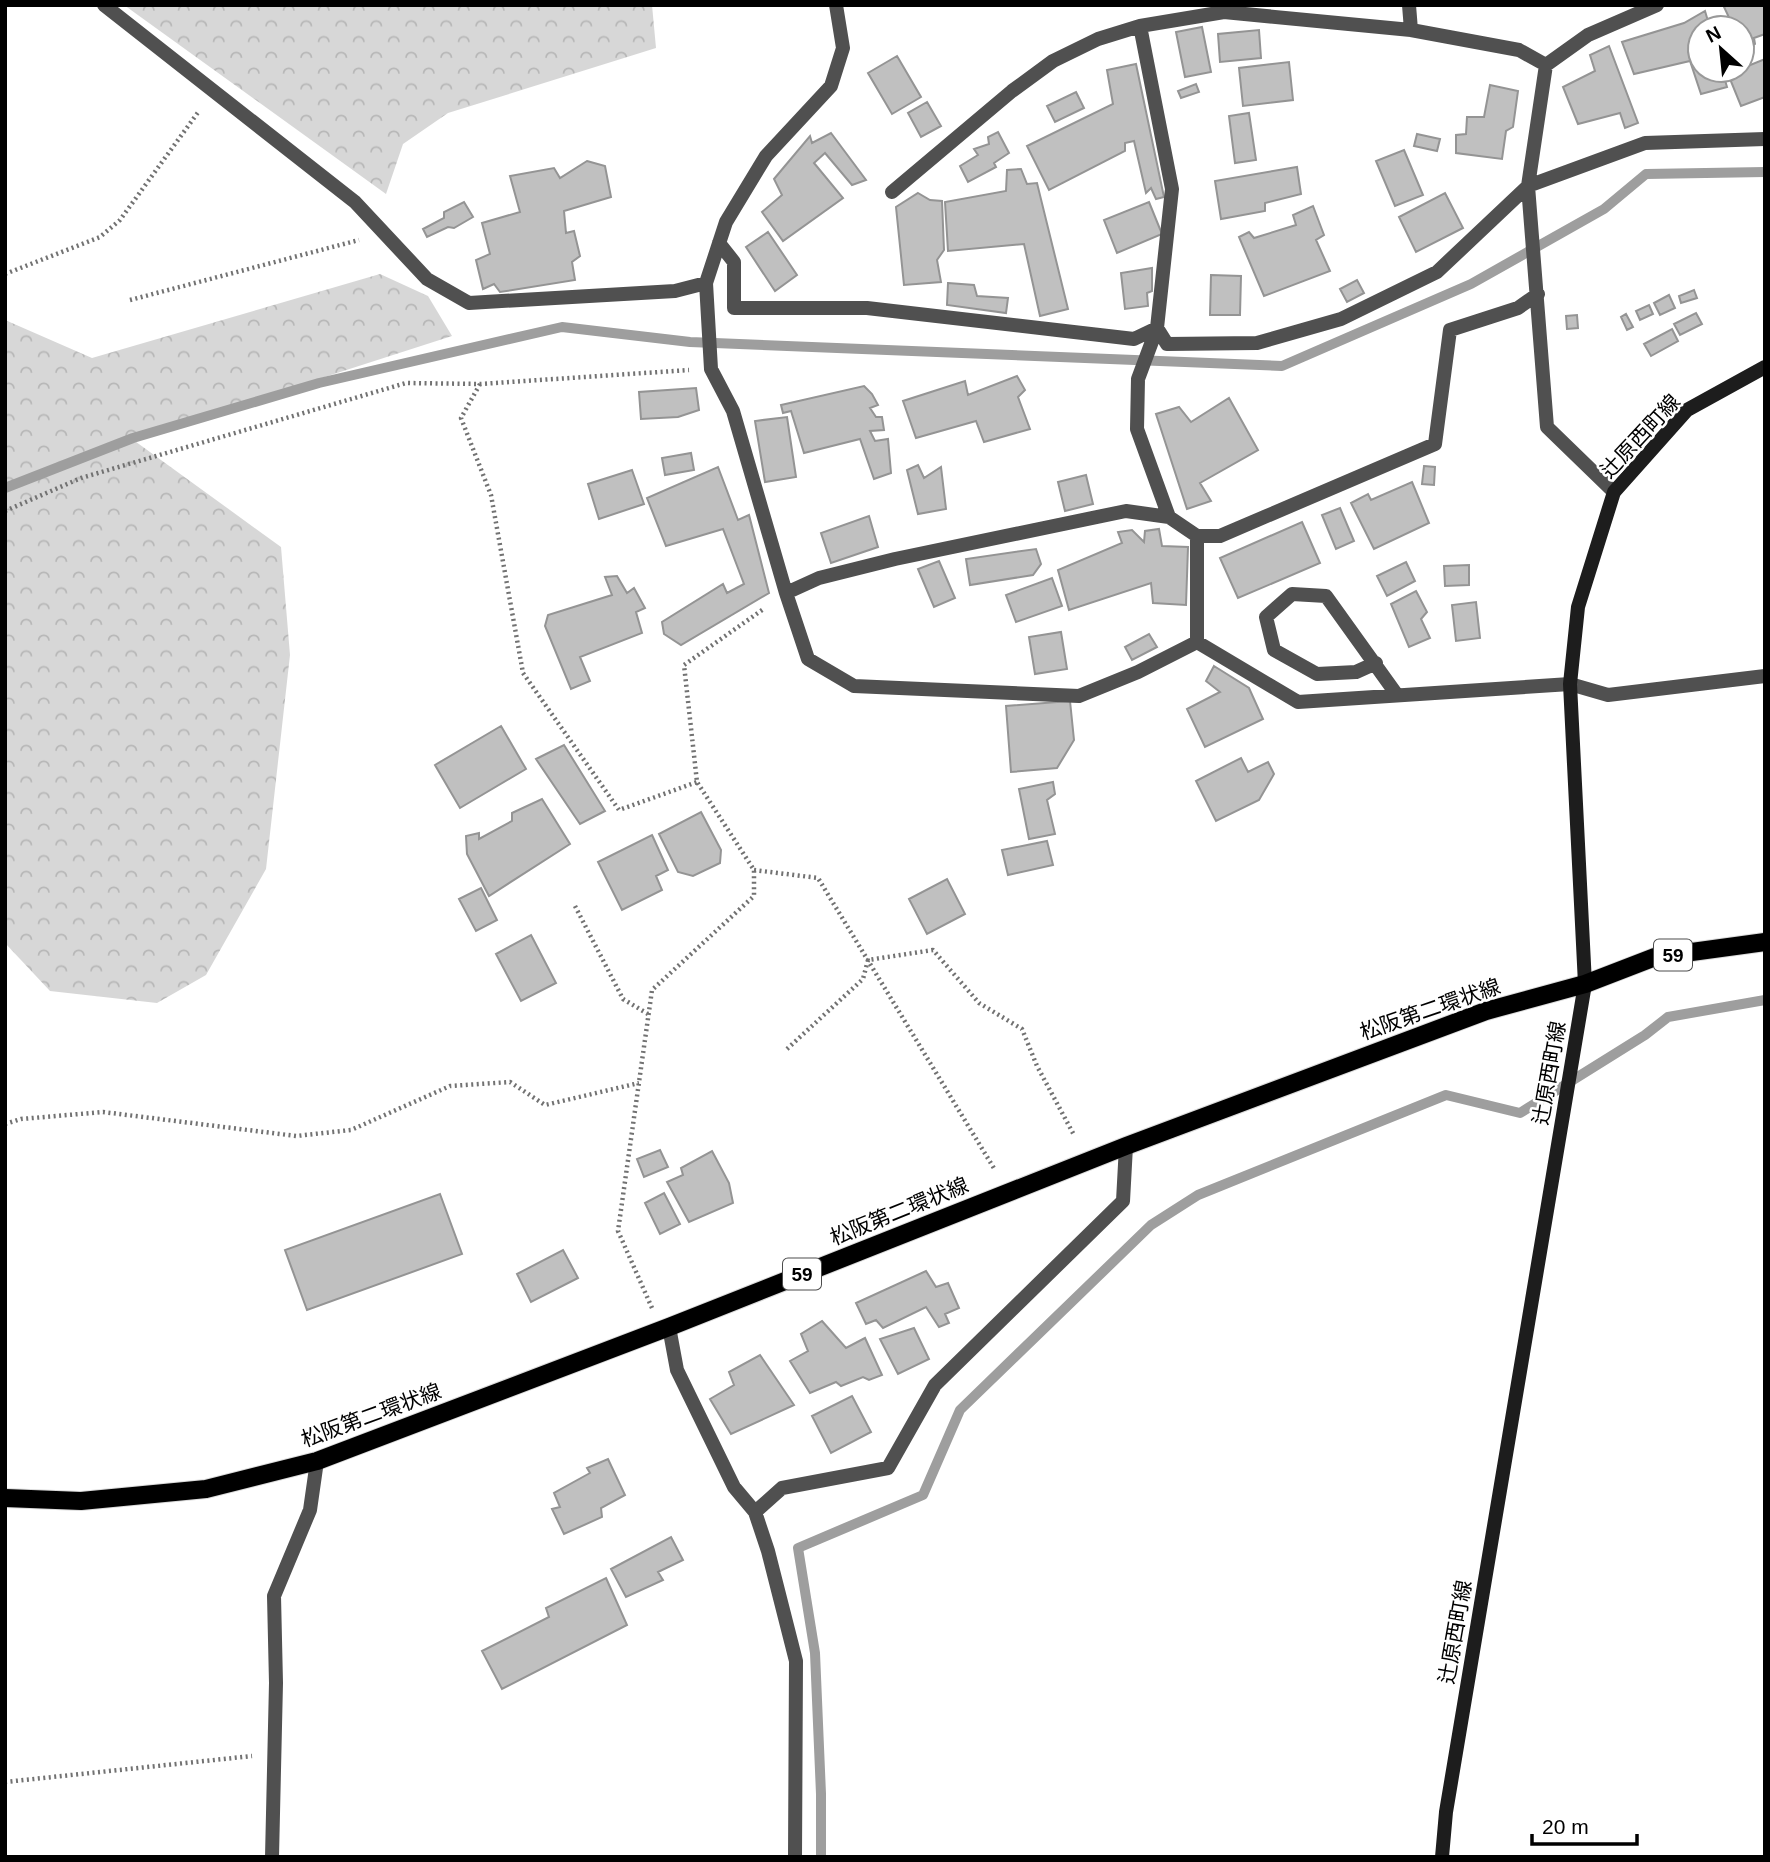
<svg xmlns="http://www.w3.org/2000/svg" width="1770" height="1862" font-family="Helvetica,'Noto Sans JP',sans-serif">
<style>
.forest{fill:url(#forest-crowns)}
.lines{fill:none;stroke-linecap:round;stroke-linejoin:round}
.stream{stroke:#9e9e9e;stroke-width:10}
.building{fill:#c0c0c0;stroke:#949494;stroke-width:2}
.primary-casing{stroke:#dbdbdb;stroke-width:20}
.path{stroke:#727272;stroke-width:4.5;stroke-dasharray:2 3.5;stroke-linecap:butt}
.minor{stroke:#505050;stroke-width:14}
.secondary{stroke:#1d1d1d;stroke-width:14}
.primary{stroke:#000;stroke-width:18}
.labels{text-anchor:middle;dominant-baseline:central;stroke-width:5;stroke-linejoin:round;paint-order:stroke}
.shield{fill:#fff;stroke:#4c4c4c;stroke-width:2}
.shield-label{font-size:19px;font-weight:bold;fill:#000}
.street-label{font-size:21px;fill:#000;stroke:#fff}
</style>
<defs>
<pattern id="forest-crowns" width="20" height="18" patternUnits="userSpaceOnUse" patternTransform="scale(1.75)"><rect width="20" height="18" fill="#d7d7d7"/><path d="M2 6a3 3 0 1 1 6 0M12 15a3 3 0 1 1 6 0" fill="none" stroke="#b7b7b7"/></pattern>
</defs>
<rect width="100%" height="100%" fill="#fff"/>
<path class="forest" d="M124,5H652L656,48L448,113L403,144L386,194Z
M380,274L428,296L452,336L132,439L281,547L290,655L266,869L206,975L157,1003L50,991L5,943V320L92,358Z"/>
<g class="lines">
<path class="stream" d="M5,488L133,438L319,383L562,327L690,342L1282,366L1471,284L1604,209L1646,174L1765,172
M821,1857V1794L815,1653L798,1548L923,1495L960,1410L1151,1225L1198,1195L1446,1095L1520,1113L1645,1035L1668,1017L1765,1000"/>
</g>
<path class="building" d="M1728,5H1765V34L1754,38L1755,44L1743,49L1742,28H1734L1724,7Z
M1705,11L1710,28H1700V70H1722L1727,87L1701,94L1690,61L1634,74L1622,42L1684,23Z
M1202,27L1211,72L1185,77L1176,32Z
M1259,30L1261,58L1220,62L1218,34Z
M1609,46L1638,123L1625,128L1620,113L1578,124L1563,87L1595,71L1590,55Z
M897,56L921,97L892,114L868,73Z
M1765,59V97L1741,106L1728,74Z
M1289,62L1293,100L1243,106L1239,68Z
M1136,64L1164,197L1156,199L1151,188L1146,193L1134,141L1125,143V151L1049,190L1027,146L1113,104L1107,70Z
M1196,84L1199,92L1181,98L1178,91Z
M1490,85L1518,91L1513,127L1506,131L1502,159L1456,153V135L1466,134L1467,117H1484Z
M1076,92L1084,108L1055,122L1047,106Z
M927,102L941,126L921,137L908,113Z
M1249,113L1256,160L1235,163L1229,116Z
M998,132L1009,153L994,163L996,167L968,182L960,166L978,155L974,149L989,144L988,137Z
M831,133L866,180L852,185L825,153L814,163L843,198L783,241L762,212L782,195L774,179L810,136L812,143Z
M1417,134L1440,139L1437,151L1414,146Z
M1404,150L1423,195L1395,206L1376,161Z
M587,161L605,166L611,197L564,211L566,233L574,231L580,256L572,262L575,280L500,292L494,284L483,289L476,260L490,254L482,223L520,212L510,176L554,168L560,178Z
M1297,167L1301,194L1265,203V211L1221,219L1215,181Z
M1021,169L1027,184L1037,183L1068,309L1040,316L1024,244L948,251L945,202L1006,191L1007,170Z
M918,193L930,200L942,201L944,250L937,260L941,282L904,285L896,207Z
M1445,193L1463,228L1416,252L1399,217Z
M464,202L473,217L454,228L448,227L427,237L423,229L444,218V212Z
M1149,202L1162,234L1117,253L1104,220Z
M1313,206L1324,235L1316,240L1330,271L1264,296L1239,237L1249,232L1254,238L1296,225L1293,215Z
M768,232L797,275L775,291L746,247Z
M1152,268V291L1147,293L1148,306L1125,309L1121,273Z
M1211,275L1241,276L1240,315H1210Z
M1357,280L1364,293L1347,302L1340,289Z
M948,283L974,285L977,296L1008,298L1006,313L947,305Z
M1694,290L1697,298L1681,303L1679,296Z
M1669,295L1675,308L1660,315L1654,303Z
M1649,305L1653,314L1640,320L1636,311Z
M1696,313L1702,324L1680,335L1674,324Z
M1626,314L1633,327L1627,330L1621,317Z
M1577,315L1578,328L1567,329L1566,316Z
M1672,329L1678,341L1651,356L1644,344Z
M1017,376L1025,390L1018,397L1030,429L984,442L976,421L916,438L903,401L965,381L968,395Z
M864,386L872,394L878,405L870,408L876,417H882L884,430L870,431L875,441L888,439L891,473L874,479L860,439L804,453L791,411L783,413L781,405Z
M696,388L699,410L678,417L641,419L639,392Z
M1229,398L1258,450L1200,483L1211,501L1187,509L1156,414L1179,407L1191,422Z
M787,417L796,477L765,482L755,421Z
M691,453L694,470L665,475L662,458Z
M918,465L924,478L941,467L946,509L918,514L907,470Z
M1424,466L1435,467L1434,485L1422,484Z
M718,467L738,520L749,515L769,593L681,645L664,634L662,622L723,584L727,593L744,584L723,529L666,546L647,498Z
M632,470L644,504L599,519L588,484Z
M1086,475L1093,504L1065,511L1058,482Z
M1412,482L1429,523L1374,549L1351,503L1368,494L1371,500Z
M1340,508L1354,541L1336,549L1322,515Z
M869,516L878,547L831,563L821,533Z
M1302,522L1320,563L1238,598L1220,558Z
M1159,529L1162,546L1188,547L1186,605L1153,603L1151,583L1069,610L1058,570L1122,543L1118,532L1132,530L1144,542L1145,531Z
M1036,549L1041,564L1033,575L970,585L966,559Z
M939,561L955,598L934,607L918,569Z
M1406,562L1415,581L1387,596L1377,576Z
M1469,565V585L1445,586L1444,566Z
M617,576L627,593L634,588L645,608L636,612L642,633L580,657L590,681L571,689L545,626L548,615L612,595L605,577Z
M1052,578L1062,606L1016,622L1006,595Z
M1416,591L1427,612L1421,619L1430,638L1409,647L1391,604Z
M1476,602L1480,638L1456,641L1452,605Z
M1061,632L1067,669L1035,674L1029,637Z
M1149,634L1157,647L1132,660L1125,647Z
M1214,666L1249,688L1263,719L1205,747L1187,709L1220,692L1206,681Z
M1070,701L1074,740L1057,768L1011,772L1006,706Z
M501,726L526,769L460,808L435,765Z
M564,745L605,811L580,824L536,759Z
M1241,758L1248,772L1268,762L1274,774L1259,800L1216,821L1196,781Z
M1053,782L1055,794L1047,800L1055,834L1029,839L1019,789Z
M542,799L570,844L489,896L467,854L466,836L479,833V839L512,821V813Z
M701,812L721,850L720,863L693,876L678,872L659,834Z
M652,835L668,870L656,876L662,890L622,910L598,862Z
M1047,841L1053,865L1008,875L1002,850Z
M947,879L965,914L927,934L909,899Z
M481,888L497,920L476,931L459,899Z
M531,935L556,983L521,1001L496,954Z
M660,1150L668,1167L644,1177L637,1159Z
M712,1151L729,1183L733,1203L689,1222L667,1182L683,1175L681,1168Z
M664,1193L680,1224L660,1234L645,1203Z
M440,1194L462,1254L307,1310L285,1250Z
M563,1250L578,1278L531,1302L517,1274Z
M926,1271L936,1287L948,1283L959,1308L945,1314L949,1323L939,1327L926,1307L883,1328L876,1320L866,1324L856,1303Z
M822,1321L846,1348L865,1338L882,1375L869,1380L863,1377L841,1386L836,1382L810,1393L790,1361L808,1351L801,1334Z
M914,1328L929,1359L898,1374L880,1339Z
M760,1355L794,1405L731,1434L710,1399L734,1385L729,1372Z
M852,1396L871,1432L831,1453L812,1416Z
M608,1459L625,1495L601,1508L602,1517L564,1534L552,1509L560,1507L554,1493L590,1473L587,1468Z
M671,1537L683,1560L658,1572L663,1580L626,1597L611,1569Z
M606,1578L627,1625L502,1689L482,1651L549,1617L546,1608Z"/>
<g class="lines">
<g class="primary-casing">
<path id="primary" d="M5,1498L81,1501L206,1489L317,1461L669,1327L1126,1146L1486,1011L1585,984L1655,957L1765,942"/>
</g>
<path class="path" d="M5,274L100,237L120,220L199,111
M130,300L359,240
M480,384L461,418L491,495L523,673L619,810L697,782
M5,511L81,478L406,383L480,384L689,370
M754,870L818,878L995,1170
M575,906L623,999L648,1014
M787,1049L863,979L868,960L933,950L979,1003L1022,1029L1037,1066L1074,1135
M5,1124L21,1119L103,1112L296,1136L351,1130L450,1086L510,1082L545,1105L639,1083
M652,1308L618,1231L652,990L754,896V870L697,782L684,665L765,608
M5,1782L252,1756"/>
<path class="minor" d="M104,5L355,202L427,279L469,303L675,291L706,283
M836,5L843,48L831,86L766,156L726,222L706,283L711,369L733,411L786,593L819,578L895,559L1126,511L1169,517L1197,536H1220L1435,444L1450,330L1518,308L1538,294
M1409,5L1411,30L1519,50L1546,65
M1140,26L1172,189L1157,328L1138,379L1137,429L1169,517
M892,192L1012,91L1053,61L1098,39L1140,26L1224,12L1411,30
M719,243L734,262V308H867L1134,339L1157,328L1167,344L1257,343L1341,319L1437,272L1528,186L1645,143L1765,139
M1614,492L1547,427L1528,186L1546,65L1588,35L1657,5
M786,593L808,659L854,686L1079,696L1138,672L1197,642L1298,702L1570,684L1608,695L1765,676
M1197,642V536
M1376,663L1356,672L1317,674L1274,650L1266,617L1292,594L1326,596L1397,695
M669,1327L677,1370L734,1487L755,1512L768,1551L796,1661L795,1857
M755,1512L782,1488L888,1468L935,1385L1123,1201L1126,1146
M272,1857L276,1683L274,1596L310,1510L317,1461"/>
<path class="secondary" d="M1442,1857L1446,1812L1585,984L1570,684L1578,607L1614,492L1687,410L1765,367"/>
<use href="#primary" class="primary"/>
</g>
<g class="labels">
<g class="shield">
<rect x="1654" y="939.5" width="38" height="31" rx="5"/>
<rect x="783" y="1258.5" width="38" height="31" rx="5"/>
</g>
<g class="shield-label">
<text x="1673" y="955">59</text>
<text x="802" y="1274">59</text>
</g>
<g class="street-label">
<text transform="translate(1640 436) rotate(-47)">辻原西町線</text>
<text transform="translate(1430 1009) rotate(-19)">松阪第二環状線</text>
<text transform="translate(1549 1073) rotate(-80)">辻原西町線</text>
<text transform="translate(899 1211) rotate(-22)">松阪第二環状線</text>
<text transform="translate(371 1415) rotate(-20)">松阪第二環状線</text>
<text transform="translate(1455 1632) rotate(-80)">辻原西町線</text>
</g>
</g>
<rect width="1770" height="1862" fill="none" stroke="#000000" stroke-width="14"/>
<g transform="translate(1721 49) rotate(333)"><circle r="33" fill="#ffffff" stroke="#999999" stroke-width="2"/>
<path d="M0-5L12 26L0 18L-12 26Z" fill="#000000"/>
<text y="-10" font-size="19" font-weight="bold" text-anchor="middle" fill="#000000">N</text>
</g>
<path d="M1532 1834v10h105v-10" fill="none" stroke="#000000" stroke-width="3.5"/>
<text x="1542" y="1834" font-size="21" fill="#000000" stroke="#ffffff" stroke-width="5" paint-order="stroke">20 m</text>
</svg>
